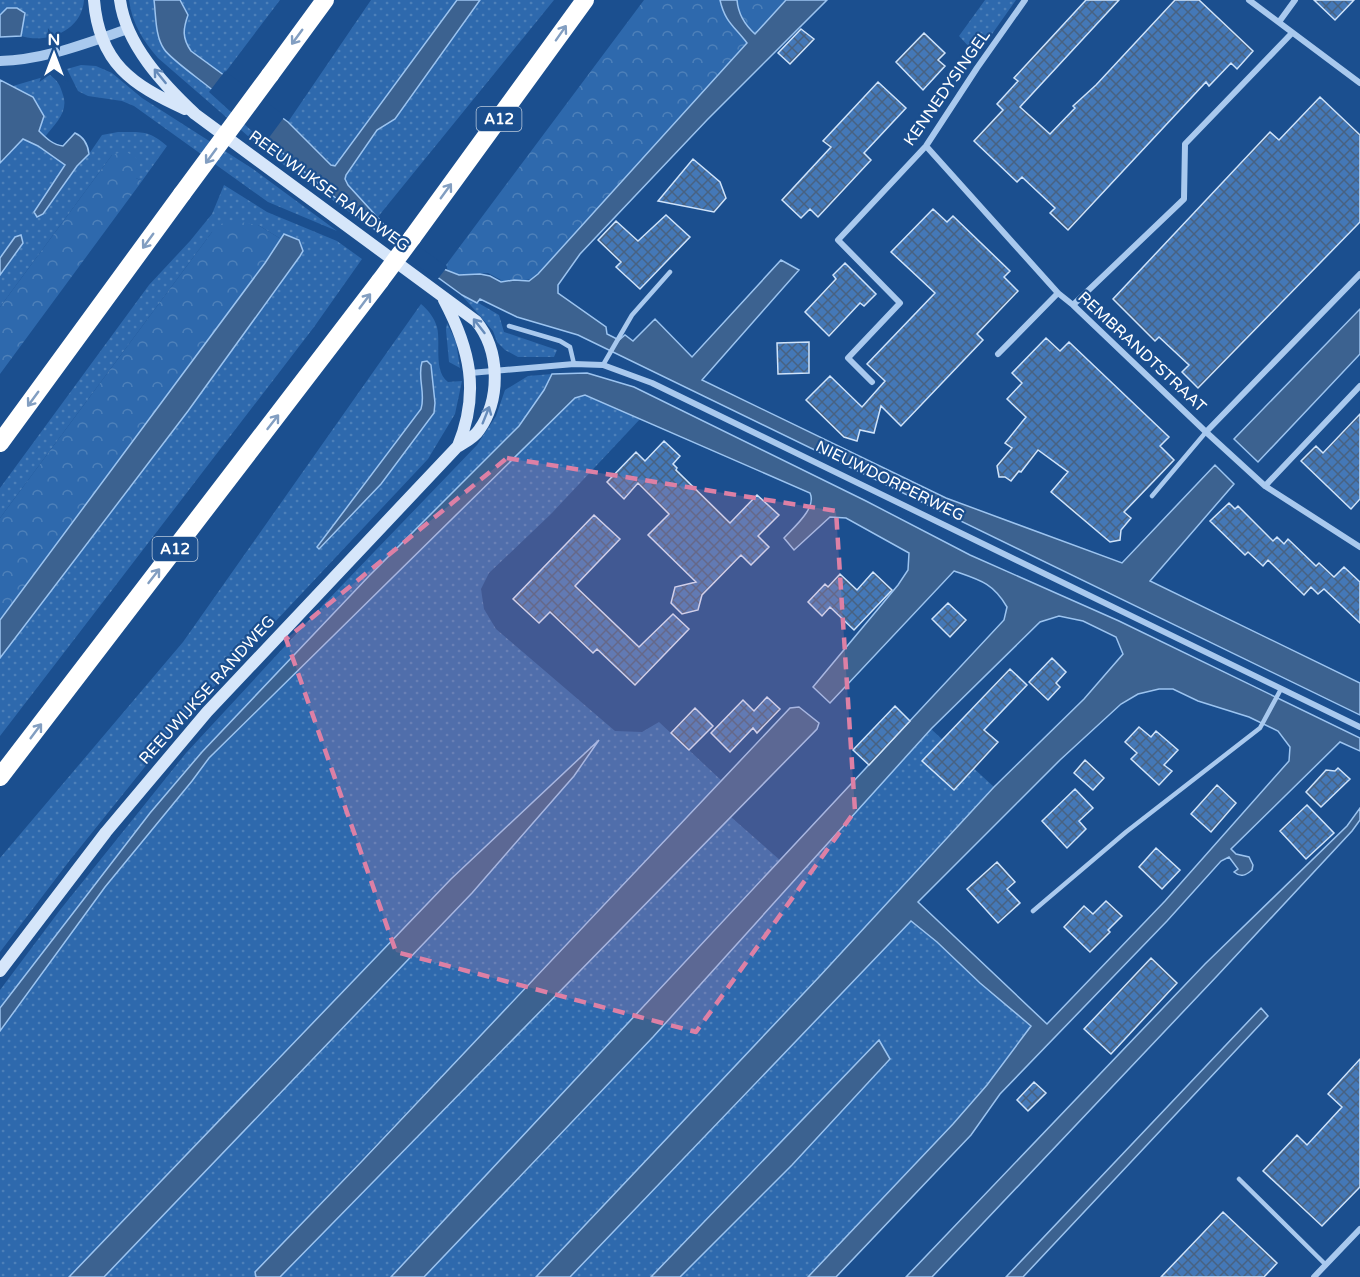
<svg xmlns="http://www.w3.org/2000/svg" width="1360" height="1277" font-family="'Varela Round',sans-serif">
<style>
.grass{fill:url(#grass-dots)}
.forest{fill:url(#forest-crowns)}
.water{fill:#3c6290;stroke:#9cc4f0;stroke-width:1.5;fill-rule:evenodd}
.pier{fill:#1b4f8f}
.building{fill:url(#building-cross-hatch);stroke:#cfe3fa;stroke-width:1.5}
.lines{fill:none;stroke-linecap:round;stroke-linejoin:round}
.service{stroke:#a9c9ee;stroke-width:4.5}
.minor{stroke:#a9c9ee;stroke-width:6}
.tertiary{stroke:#a9c9ee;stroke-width:10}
.secondary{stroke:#d6e6fa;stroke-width:12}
.motorway{stroke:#fff;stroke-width:18}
.motorway-bridge{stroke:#fff;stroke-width:18}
.oneway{stroke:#829ec1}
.oneway2{stroke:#668bba}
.marked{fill:#dd80a5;fill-opacity:0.2;stroke:#dd80a5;stroke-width:4.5;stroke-dasharray:12 8;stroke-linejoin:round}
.labels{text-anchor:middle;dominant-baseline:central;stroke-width:4.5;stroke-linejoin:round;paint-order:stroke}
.shield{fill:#1b4f8f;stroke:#bbcadd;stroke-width:1.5}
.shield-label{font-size:15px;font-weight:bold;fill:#fff}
.street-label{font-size:16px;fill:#fff;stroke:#1b4f8f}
</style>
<defs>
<pattern id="grass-dots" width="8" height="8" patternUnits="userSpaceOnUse" patternTransform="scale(1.5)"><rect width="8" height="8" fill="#2e69ad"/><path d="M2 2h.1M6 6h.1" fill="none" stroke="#4d80b9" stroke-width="1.8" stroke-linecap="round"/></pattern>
<pattern id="forest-crowns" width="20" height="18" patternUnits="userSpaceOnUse" patternTransform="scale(1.5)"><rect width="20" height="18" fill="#2e69ad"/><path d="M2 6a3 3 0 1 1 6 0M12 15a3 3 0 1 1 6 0" fill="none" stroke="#4d80b9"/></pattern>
<pattern id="building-cross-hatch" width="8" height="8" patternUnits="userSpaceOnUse" patternTransform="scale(1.5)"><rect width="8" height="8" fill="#4478b7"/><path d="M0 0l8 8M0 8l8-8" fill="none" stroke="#486282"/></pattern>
</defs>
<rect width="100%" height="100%" fill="#1b4f8f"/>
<path class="grass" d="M0,0H84C82,31 47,44 21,36L25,13L7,8L0,15Z
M129,0H154L159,38L164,49L210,88L274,147L373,229L270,155L158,58C143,41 132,23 129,0Z
M180,0H280L224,74C209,64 185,54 184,34C183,20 184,13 180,0Z
M371,0H457L337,165L334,166L288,122Z
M480,0H554L377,218L348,185L345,179L346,175L377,130L395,119Z
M985,0H1016L980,51L972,50L959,36Z
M81,65L96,66L112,73L142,98L253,169L337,231L268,202L134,106L122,101L88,96L78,91L67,69Z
M50,75C58,81 60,85 63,95C69,112 55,124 45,137L39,131L44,116L13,86Z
M118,132C142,132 149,130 167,146L142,181L136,178L112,155L0,307V275L23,243L15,237L0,258V163L23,138L38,146L65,165L34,212L89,154L102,135Z
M224,185L267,212L337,241L362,259L314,327L0,736V658L188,411L302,254L284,234L281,239L258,225L212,232L0,518V488L149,285L190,241L212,214Z
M458,291L499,315L504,332L557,350L554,357H518L505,350L497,342L493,331Z
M421,304C428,310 434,317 437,327C441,343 433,371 448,382L462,381L455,414L428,459L181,722L70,860L0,952V858L183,642Z
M447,323L456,342L460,368L449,362L446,330Z
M552,374L544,390L519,426L369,576L202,752L150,813L0,1008V990L60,910L186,753L323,605L477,445L496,416L505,390L528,376Z
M585,395L641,418L551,514L489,573L481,589L484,609L496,629L615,731L642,732L659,722L722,781L255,1272L256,1277H104L472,893L574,776L596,743L451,879L69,1277H0V1031L105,887L192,781L209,758L576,398Z
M931,729L994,787L819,977L536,1277H424L653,1037Z
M731,817L781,861L391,1277H280Z
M911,921L937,942L980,983L1031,1026L987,1085L953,1124L808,1277H680L792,1165L889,1059L879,1040L651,1277H570Z"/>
<path class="forest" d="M644,0H720C724,20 734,28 747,43L535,277C525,283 512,279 500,282L501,280L488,273L459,275L448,271L446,265Z
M737,0H786L755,34C745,25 738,13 737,0Z
M125,151L141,161L136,178L142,181L0,374V307L112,155Z
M229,220L258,225L281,239L265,263L0,620V518L212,232L217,226Z"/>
<path class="water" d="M154,0H180L188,15C183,29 182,38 191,51L288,122L331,165L335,166L457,0H480L395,119L377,130L346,175L345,179L348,185L389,230L441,268L459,275L480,274L490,276L501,282L514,280L529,281L538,274L747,43C734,26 725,22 720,0H737C738,13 745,25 755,34L786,0H827L707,120L580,254L558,285V293L606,327L607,334L619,340L625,335L633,341L655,319L692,357L781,260L799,270L702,380L946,498L1122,563L1215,465L1234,484L1150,581L1360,683V715L578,335L517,317L480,299L477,303L462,295C375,233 294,166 216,93C204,82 171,60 164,49C155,36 156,15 154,0Z
M7,8H17L25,13L21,36L0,37V15Z
M0,80L33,97L44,116L39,131C46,138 53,145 63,146L75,133C84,137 88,145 89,154L77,166L43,214L37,217L34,212L65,165L38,146L23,139L0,163Z
M284,234L299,240L303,251L300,256L188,411L0,658V620L265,263Z
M21,235L23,243L0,275V258L15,237Z
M1360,309V354L1258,462L1234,439Z
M427,361L431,365L435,403L434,413L381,484L319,549L317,547L421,409C426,394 417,377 422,362Z
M587,373L634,387L866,501L970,555L1119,621L1360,738V751L1340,742L1231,849L1236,854L1249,857L1253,865L1252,870C1246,875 1241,878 1234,872L1238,869L1229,857L1221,861L1167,921L1000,1094L971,1135L836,1277H808L953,1124L987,1085L1031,1026L980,983L937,942L911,921L570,1277H536L819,977L994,787L1084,699L1123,654L1116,637L1083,621L1059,616L1040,622L931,729L653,1037L424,1277H391L1004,620L1007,607C993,583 980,580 954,571L830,703L813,687L898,585L908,570L909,553L846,518L830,517L794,550L784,538C794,527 817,508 810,493L585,395L575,398L209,758L192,781L105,887L0,1031V1008L150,813L202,752L369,576L519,426L544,390L552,374ZM1159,689H1173L1198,701L1249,717L1278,731L1290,747L1289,761L1165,901L1047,1024L918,902L1060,760L1121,704L1138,694Z
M799,707L819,723L817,729L280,1277H256L255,1272L363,1160L790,708Z
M599,740L574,776L472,893L104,1277H69L451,879Z
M1360,808V820L1352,831L1217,976L932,1277H906L1205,964L1347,826Z
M1261,1008L1268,1016L1023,1277H1006Z
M879,1040L890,1059L792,1165L680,1277H651Z"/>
<path class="pier" d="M225,71L285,116L265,143L209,92Z
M386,222L447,267L437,280L376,235Z"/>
<path class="building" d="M1086,0H1119L1020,107L1050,134L1075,108L1073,106L1096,85L1175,0H1199L1253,51L1237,69L1231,63L1209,86L1206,82L1068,230L1050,213L1055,208L1022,177L1017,182L974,141L1003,110L997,104L1018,81L1014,78Z
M1314,0H1354L1335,20Z
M801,29L814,39L790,64L778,53Z
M924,33L945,53L938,60L945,66L923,90L896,62Z
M878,82L906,108L864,153L871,160L818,217L810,209L801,218L782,200L831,147L823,141Z
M1320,97L1360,135V222L1198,388L1182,372L1189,365L1159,337L1155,341L1113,299L1270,132L1279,140Z
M693,159L720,182L726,198L714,212L658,201Z
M933,209L947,222L953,216L1010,271L1004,277L1018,291L977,334L983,340L901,426L881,406L874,433L860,430L857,441L844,437L806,400L830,376L862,407L885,381L867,364L935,293L891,252Z
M666,215L690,237L640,289L616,267L621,262L598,240L616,221L638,241Z
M845,263L876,294L864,306L860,303L829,336L805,312L836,279L833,275Z
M1046,338L1060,351L1069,342L1169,437L1160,446L1174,460L1124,512L1131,518L1121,530L1120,540L1110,542L1051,492L1068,472L1038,450L1021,472L1019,471L1011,481L1005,477H999L997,466L1012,448L1005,443L1026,417L1007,399L1022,383L1012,373Z
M809,342V373L778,374L777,343Z
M1360,414V499L1351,509L1301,461L1316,446L1323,453Z
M664,441L680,456L673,464L677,468L676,470L730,523L757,495L779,515L758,536L769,547L751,565L741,555L702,595L698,610L682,614L671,603L675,587L696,582L648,535L669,514L638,483L624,499L607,482L636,452L645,461Z
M1229,503L1235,509L1238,506L1273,541L1277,537L1284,544L1288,539L1316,566L1319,563L1334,577L1344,567L1360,582V623L1324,589L1318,594L1311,587L1304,595L1268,560L1263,566L1248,552L1245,555L1210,521Z
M594,515L620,539L575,586L639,647L673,614L689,629L635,685L597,649L593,653L550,612L539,623L513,599Z
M873,572L892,590L854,630L830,607L822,616L808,602L825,584L828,587L840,574L857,590Z
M948,603L966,620L950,637L932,619Z
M1052,658L1066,672L1056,683L1060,687L1048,700L1029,682Z
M1010,669L1027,685L984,730L998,742L954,790L922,761Z
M767,697L780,709L757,733L753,728L730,752L711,733L743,700L754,711Z
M895,706L910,721L869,765L853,750Z
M695,708L713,726L689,750L671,733Z
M1139,727L1151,737L1156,731L1178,750L1164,765L1172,771L1159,785L1131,759L1137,753L1125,742Z
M1085,760L1104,778L1093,790L1074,773Z
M1338,768L1350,779L1321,807L1306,792L1326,770L1335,771Z
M1217,785L1236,803L1211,832L1191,814Z
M1075,789L1093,808L1079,821L1086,829L1067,848L1042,821Z
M1307,805L1334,833L1306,859L1280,831Z
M1156,848L1180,870L1162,889L1139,867Z
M997,862L1015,882L1007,889L1020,903L998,923L967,889Z
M1106,901L1122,916L1108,930L1110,932L1090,952L1064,927L1084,906L1093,914Z
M1151,958L1177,983L1111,1054L1084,1029Z
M1360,1059V1187L1322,1226L1263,1171L1297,1135L1307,1145L1342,1107L1328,1094Z
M1034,1082L1046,1093L1028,1111L1017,1100Z
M1223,1212L1277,1263L1264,1277H1161Z"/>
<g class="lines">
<path class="service" d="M509,326L560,341L570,347L574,364
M603,365L632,315L670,272
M1152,496L1206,432
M1033,911L1126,832L1260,728L1281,689
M1239,1179L1326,1265"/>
<path class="minor" d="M1249,0L1360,83
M1279,22L1295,0
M926,146L1058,293L1073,305L1206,432L1265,486L1360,547
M1073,305L1184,199L1185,144L1292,33
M998,354L1058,293
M470,373L574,364L603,365L652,383L1360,727
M872,382L848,358L900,303L838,240L926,146L977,68L1025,0
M1206,432L1360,274
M1265,486L1360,386
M1314,1277L1360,1229"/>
<path class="tertiary" d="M0,61C45,60 86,43 128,29"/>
<path class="secondary" d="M94,0C99,63 132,85 185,109
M444,300C470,349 480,392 458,446
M0,971L106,832L207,712L457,447C465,442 474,438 479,430C501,399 500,350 476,321L195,114C163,84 126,45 120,0"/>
<path class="motorway" d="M270,75L325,0
M412,238L585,0
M0,443L182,194
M0,777L380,281"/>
<path class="motorway-bridge" d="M182,194L270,75
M380,281L412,238"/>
</g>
<defs><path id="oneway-shaft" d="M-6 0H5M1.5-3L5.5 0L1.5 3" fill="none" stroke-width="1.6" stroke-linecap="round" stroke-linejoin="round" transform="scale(1.5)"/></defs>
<g class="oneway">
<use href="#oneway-shaft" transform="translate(561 33) rotate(-55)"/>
<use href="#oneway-shaft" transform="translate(297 37) rotate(126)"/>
<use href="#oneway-shaft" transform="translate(211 156) rotate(126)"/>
<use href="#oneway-shaft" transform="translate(446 191) rotate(-54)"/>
<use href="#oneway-shaft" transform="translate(148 241) rotate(126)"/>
<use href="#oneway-shaft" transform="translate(365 301) rotate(-53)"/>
<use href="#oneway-shaft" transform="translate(33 399) rotate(126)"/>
<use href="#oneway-shaft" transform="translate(273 422) rotate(-52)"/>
<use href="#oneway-shaft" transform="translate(154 576) rotate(-52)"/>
<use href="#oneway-shaft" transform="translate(36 731) rotate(-53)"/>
</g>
<g class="oneway2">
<use href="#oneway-shaft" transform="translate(160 76) rotate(-129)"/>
<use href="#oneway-shaft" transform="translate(479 326) rotate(-128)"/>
<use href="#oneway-shaft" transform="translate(486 415) rotate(-68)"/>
</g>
<path class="marked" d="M507,458L836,511L855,811L696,1032L396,952L286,639Z"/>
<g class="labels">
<g class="shield">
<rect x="476.5" y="107" width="45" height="24" rx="4.5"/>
<rect x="152.5" y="537" width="45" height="24" rx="4.5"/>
</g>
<g class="shield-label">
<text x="499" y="119">A12</text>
<text x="175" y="549">A12</text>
</g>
<g class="street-label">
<text transform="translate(947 88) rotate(-55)">KENNEDYSINGEL</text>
<text transform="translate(329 191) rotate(36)">REEUWIJKSE RANDWEG</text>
<text transform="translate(1142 352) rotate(43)">REMBRANDTSTRAAT</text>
<text transform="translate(890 481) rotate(26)">NIEUWDORPERWEG</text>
<text transform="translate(207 690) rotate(-48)">REEUWIJKSE RANDWEG</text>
</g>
</g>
<g transform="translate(54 54)" stroke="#1b4f8f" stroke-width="4.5" paint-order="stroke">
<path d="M0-4.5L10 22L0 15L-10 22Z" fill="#ffffff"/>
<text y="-9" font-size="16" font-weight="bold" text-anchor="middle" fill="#ffffff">N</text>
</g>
</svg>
